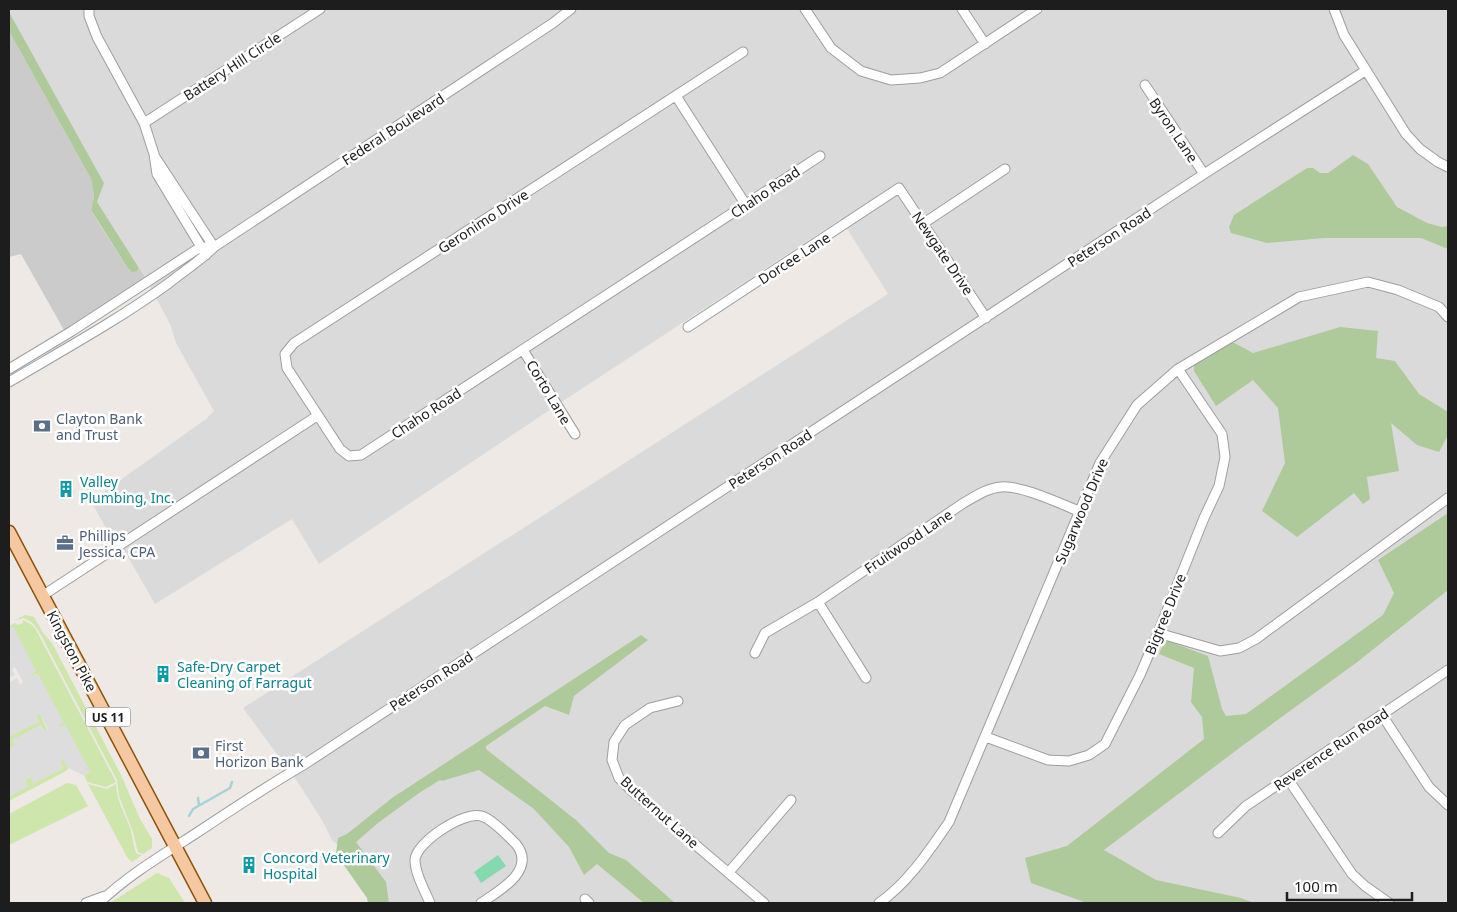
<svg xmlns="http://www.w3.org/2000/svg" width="1457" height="912" font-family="'Noto Sans',sans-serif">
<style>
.residential{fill:#dbdada}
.religious{fill:#cbcbcb}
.grass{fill:#cee5ac}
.forest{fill:#aeca9b}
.pitch{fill:#86d8af}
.parking{fill:#ddd}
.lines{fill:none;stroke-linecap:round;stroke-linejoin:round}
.stream{stroke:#a7d3d8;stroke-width:2.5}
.street-casing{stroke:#9e9e9e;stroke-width:11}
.primary-casing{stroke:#8c530a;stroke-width:15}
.street{stroke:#fff;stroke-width:9}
.primary{stroke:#f5c8a1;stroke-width:12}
.labels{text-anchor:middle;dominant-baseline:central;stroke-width:5;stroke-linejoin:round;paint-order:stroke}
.shield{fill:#fff;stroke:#616161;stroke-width:1}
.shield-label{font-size:12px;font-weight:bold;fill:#1d1d1d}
.street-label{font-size:14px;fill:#1d1d1d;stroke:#fff}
.service-label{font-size:14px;fill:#4e5e75;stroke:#fff;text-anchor:start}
.culture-label{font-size:14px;fill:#0d838f;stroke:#fff;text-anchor:start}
</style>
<rect width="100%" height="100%" fill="#eee9e4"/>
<path class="residential" d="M9,9H1448V903H1196L1078,844L1133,903H378L338,845L332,840L323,822L299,784L243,708L888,294L841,219L563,401L319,564L292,519L155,604L124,550L107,530L91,501L206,419L214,411L176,343L170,324L145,277L96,202L100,194L83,145L41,72L9,12Z"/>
<path class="religious" d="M9,31L91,179L94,197L91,210L98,222L127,267L137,271L139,268L145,277L64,330L21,254L9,257Z"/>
<path class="grass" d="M25,615L34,617L43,633L52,643L121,775L140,819L152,839V848L143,854L138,852L133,832L119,796L117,780L41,635C36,627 33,621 23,618L14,621Z
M23,620L32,625L36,630L116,782L106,787L87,782L84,775L90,772L65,725L59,727L57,726L63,722L38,674L31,676V674L36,671L9,628V626L15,623L18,625L23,623Z
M38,714H40L47,730L44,731L41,725L13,740L15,746L9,749V733L10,736L39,721L36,716Z
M63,759L68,768L66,771L9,801V796L28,786L25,779L31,777L34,783L63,768L60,762Z
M67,783L76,785L88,806L9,845V814Z
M88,784L107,789L116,784C116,801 126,815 131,831C133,838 133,847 137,854L142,855L132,862L127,857Z
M157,873L169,878L185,903H110Z"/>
<path class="forest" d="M9,12L104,183L97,202L139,268L137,271L132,272L127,267L91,210L94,197L91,179L9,31Z
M1353,155L1368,164L1397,207L1427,223L1442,227L1448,226V249L1421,238H1324L1267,243L1231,233L1229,227L1234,215L1307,168H1313L1320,173H1328Z
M1340,327L1378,331L1376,358L1395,361L1419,394L1448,412V435L1439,452L1417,445L1391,423L1399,471L1367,477L1370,499L1363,504L1354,493L1297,537L1262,511L1285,463L1278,408L1253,380L1216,406L1194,371V364L1229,340L1253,353Z
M1448,513V590L1356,663L1242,746L1104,850L1156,880L1241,898L1254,903H1087L1031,883L1025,858L1067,846L1204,739L1202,717L1191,702L1194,668L1159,654L1165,640L1208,656L1222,709L1226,716L1246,714L1383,615L1394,593L1378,560Z
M641,635L648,640L574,696L569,715L545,706L486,746V749L576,820L609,853L626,860L675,903H644L597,864L584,875L569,847L534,809L479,770L442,781L440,780L419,793L378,823L356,842L386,882L389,903H368L367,898L336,854L338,838L347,834L392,798Z"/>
<path class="pitch" d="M498,855L506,866L481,883L474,872Z"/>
<path class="parking" d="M13,626L36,671L31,674V676L38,674L63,722L57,726L59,727L65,724L90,772L83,775L68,768L63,759L60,762L63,768L34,783L31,777H29L25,780L28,786L9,796V749L15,746L12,740L41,725L44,731L48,729L40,714H38L36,716L39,722L10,736L9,733V683L17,678L20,685L23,682L15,667L12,669L15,675L9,678V660L11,658L9,654V628Z"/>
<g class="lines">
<path class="stream" d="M198,798L199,805
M189,816L193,809L230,788L232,782"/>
<g class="street-casing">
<path id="street" d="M89,9V16L97,37L144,123L154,154L157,174L206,255
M805,9L831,48L861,71L891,80L920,78L940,73L1037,9
M962,9L985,44
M1334,9L1344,35L1406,134L1420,149L1438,162L1448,167
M743,52L294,343L285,354L287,368L340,449L349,456L361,455L820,156
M1145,85L1204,174
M676,96L746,205
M144,123L320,9
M155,157L214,247
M924,223L1005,169
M688,327L899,188L986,318
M523,350L575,434
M9,369L72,331L199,248L206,247
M9,382C63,350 118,320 169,283C184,271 200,261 214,247L553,23L571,9
M42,596L317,416
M818,602L866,678
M1158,633L1220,651L1239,648L1256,639L1448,498
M755,653L765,633L818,602L962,504C974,497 987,488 1001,487C1021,485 1061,504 1081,512
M678,701L650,708L625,725L614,742L612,760L619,778L632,791L764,903
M1382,715L1429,787L1448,805
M986,737L1048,760L1069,761L1089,755L1105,744L1140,675L1158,633L1204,518L1219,486L1225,457L1222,434L1178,369
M1288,779L1352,874L1365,886L1389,903
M1218,833L1246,806L1448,670
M729,872L791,800
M585,899L589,903
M86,903L105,896
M99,903C127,876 162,855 195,834C231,810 267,786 305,764L1204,174L1365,71
M430,903C425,891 415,874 415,860C416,842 464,811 481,816C491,818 508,836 516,844C537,870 499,891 481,903
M879,903C908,883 929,851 949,822L1100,463L1137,405L1178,369L1299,297L1368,282L1398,290L1439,307L1448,317"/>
</g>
<g class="primary-casing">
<path id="primary" d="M9,532L205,903"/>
</g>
<use href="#street" class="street"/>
<use href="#primary" class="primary"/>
</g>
<defs>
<g id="bank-bare" transform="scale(1.35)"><path d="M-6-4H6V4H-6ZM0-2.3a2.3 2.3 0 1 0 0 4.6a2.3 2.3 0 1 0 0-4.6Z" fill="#5c6f8a" stroke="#fff" stroke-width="2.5" paint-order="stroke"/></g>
<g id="building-bare" transform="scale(1.35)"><path d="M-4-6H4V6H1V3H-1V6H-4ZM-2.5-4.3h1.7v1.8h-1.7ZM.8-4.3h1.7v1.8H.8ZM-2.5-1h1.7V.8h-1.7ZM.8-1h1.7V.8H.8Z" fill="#0f9aa8" stroke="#fff" stroke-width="2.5" paint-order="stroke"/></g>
<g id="office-bare" transform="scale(1.35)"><path d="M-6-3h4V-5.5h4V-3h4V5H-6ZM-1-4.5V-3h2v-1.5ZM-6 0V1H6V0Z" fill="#5c6f8a" stroke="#fff" stroke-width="2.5" paint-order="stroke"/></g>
</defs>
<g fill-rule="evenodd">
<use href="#bank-bare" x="42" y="426"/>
<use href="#building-bare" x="66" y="489"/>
<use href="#office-bare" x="65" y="543"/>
<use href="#building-bare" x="163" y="674"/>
<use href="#bank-bare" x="201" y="753"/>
<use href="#building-bare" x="249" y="865"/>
</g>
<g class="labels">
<rect class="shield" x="85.5" y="707.5" width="45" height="19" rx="4"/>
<g class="shield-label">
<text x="108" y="717">US 11</text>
</g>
<g class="street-label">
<text transform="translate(232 66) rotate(-33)">Battery Hill Circle</text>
<text transform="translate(393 129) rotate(-33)">Federal Boulevard</text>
<text transform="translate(1174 130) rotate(56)">Byron Lane</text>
<text transform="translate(765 192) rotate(-34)">Chaho Road</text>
<text transform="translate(483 221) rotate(-33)">Geronimo Drive</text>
<text transform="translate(1109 237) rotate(-33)">Peterson Road</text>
<text transform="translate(943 253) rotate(56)">Newgate Drive</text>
<text transform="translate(794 258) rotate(-33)">Dorcee Lane</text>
<text transform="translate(549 392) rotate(59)">Corto Lane</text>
<text transform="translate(426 413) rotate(-33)">Chaho Road</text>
<text transform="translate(770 459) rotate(-33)">Peterson Road</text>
<text transform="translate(1081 511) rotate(-67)">Sugarwood Drive</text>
<text transform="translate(908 541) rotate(-34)">Fruitwood Lane</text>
<text transform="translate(1165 614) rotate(-68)">Bigtree Drive</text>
<text transform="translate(72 651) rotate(62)">Kingston Pike</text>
<text transform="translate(431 681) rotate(-33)">Peterson Road</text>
<text transform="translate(1331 749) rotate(-34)">Reverence Run Road</text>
<text transform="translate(660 812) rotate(42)">Butternut Lane</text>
</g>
<g class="service-label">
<text x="56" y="418">Clayton Bank<tspan x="56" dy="16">and Trust</tspan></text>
<text x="79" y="535">Phillips<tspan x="79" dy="16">Jessica, CPA</tspan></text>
<text x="215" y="745">First<tspan x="215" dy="16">Horizon Bank</tspan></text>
</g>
<g class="culture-label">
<text x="80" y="481">Valley<tspan x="80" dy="16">Plumbing, Inc.</tspan></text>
<text x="177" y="666">Safe-Dry Carpet<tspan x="177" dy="16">Cleaning of Farragut</tspan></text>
<text x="263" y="857">Concord Veterinary<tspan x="263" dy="16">Hospital</tspan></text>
</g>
</g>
<rect width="1457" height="912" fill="none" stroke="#1d1d1d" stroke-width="20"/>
<path d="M1287 892v8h125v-8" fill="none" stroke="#1d1d1d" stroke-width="2.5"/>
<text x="1294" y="892" font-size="15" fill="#1d1d1d" stroke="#ffffff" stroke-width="4" paint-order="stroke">100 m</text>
</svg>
